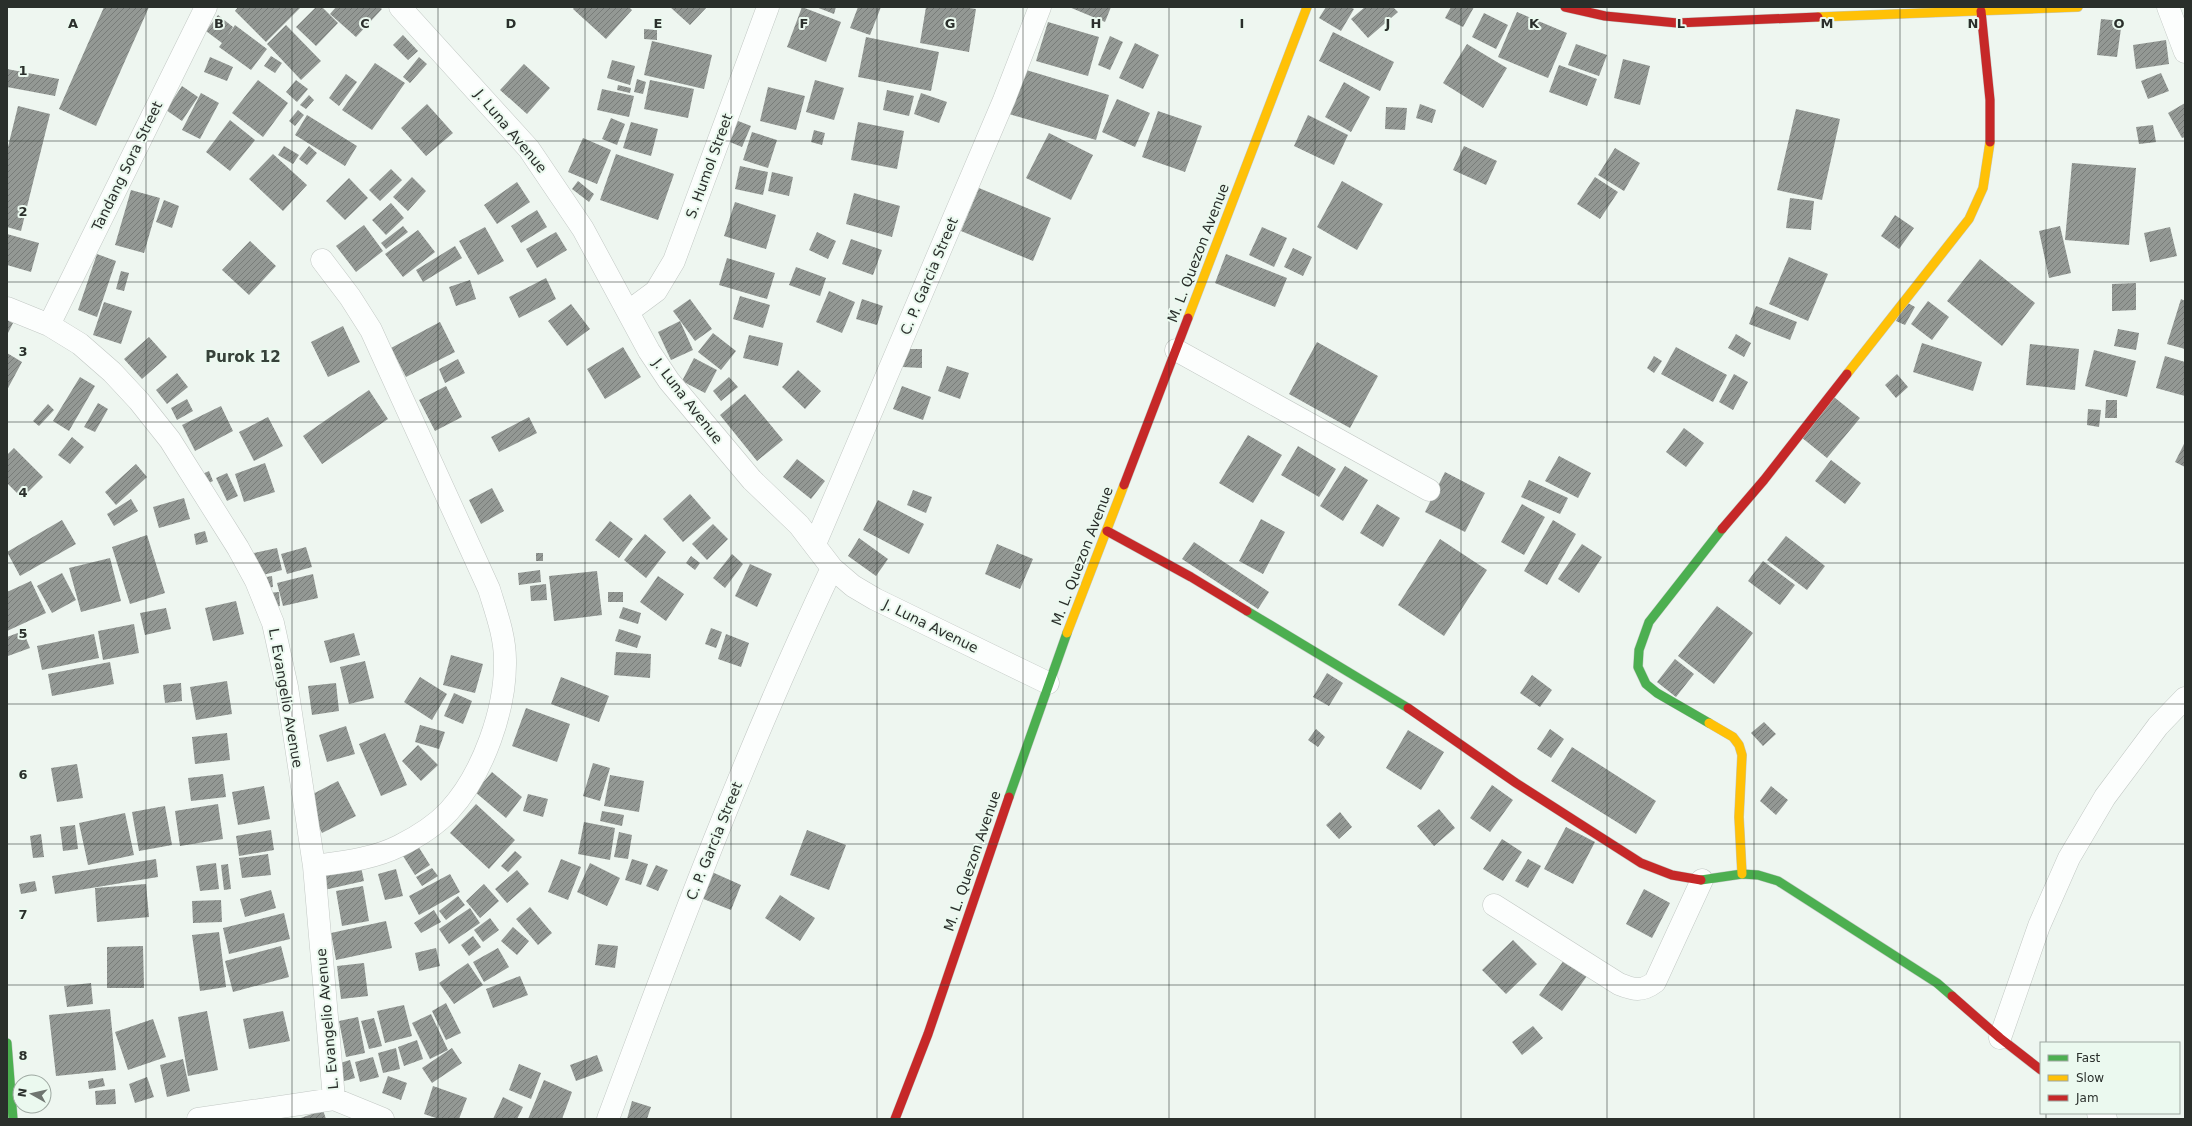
<svg xmlns="http://www.w3.org/2000/svg" width="2192" height="1126" font-family="'DejaVu Sans',sans-serif">
<style>
.building{fill:url(#building-hatch)}
.lines{fill:none;stroke-linecap:round;stroke-linejoin:round}
.street-casing{stroke:#c2c8c4;stroke-width:23}
.fast-casing{stroke:#c2c8c4;stroke-width:10}
.slow-casing{stroke:#c2c8c4;stroke-width:10}
.jam-casing{stroke:#c2c8c4;stroke-width:10}
.street{stroke:#fcfefd;stroke-width:22}
.fast{stroke:#4caf50;stroke-width:9}
.slow{stroke:#ffc107;stroke-width:9}
.jam{stroke:#c62828;stroke-width:9}
.grid{fill:none;stroke:#2a2f2b;stroke-width:1;stroke-opacity:0.55}
.labels{text-anchor:middle;dominant-baseline:central;stroke-width:4;stroke-linejoin:round;paint-order:stroke}
.street-label{font-size:14px;fill:#2a2f2b;stroke:#ebf9ef}
.neighbourhood-label{font-size:15px;font-weight:bold;fill:#364139;stroke:#ebf9ef}
.grid-label{font-size:13px;text-anchor:middle;font-weight:bold;fill:#2a2f2b;stroke:#ebf9ef;stroke-width:4;stroke-linejoin:round;paint-order:stroke}
</style>
<defs>
<pattern id="building-hatch" width="6" height="6" patternUnits="userSpaceOnUse"><rect width="6" height="6" fill="#939894"/><path d="M-1 1l2-2M0 6l6-6M5 7l2-2" fill="none" stroke="#787c79"/></pattern>
</defs>
<rect width="100%" height="100%" fill="#eef6f0"/>
<path class="building" d="M104,7H149L96,126L59,109Z
M238,7H301L266,42L235,11Z
M316,7H322L338,23L316,46L296,27Z
M336,7H379L382,9L356,37L330,14Z
M575,7H629L632,10L606,39L573,9Z
M670,7H707L690,25Z
M802,7L841,22L826,62L787,47Z
M816,7H836L834,14Z
M858,7H881L870,35L850,28Z
M926,7H962L976,9L969,52L920,43Z
M1069,7H1111L1105,22Z
M1326,7H1350L1354,9L1341,31L1319,18Z
M1365,7H1393L1398,12L1368,38L1351,19Z
M1451,7H1474L1463,27L1445,18Z
M1517,12L1567,33L1548,78L1498,57Z
M1484,13L1508,25L1496,49L1472,37Z
M218,15L233,27L227,37L235,25L267,49L251,70L219,47L222,43L206,31Z
M2101,19L2122,21L2117,57L2097,55Z
M1048,22L1099,37L1088,76L1036,61Z
M286,25L321,61L301,80L267,44Z
M644,29L657,30V40L644,39Z
M1333,32L1394,62L1380,91L1319,61Z
M403,35L418,51L408,60L393,45Z
M1110,36L1123,42L1110,70L1098,65Z
M866,37L939,52L931,91L858,77Z
M2166,40L2169,64L2136,69L2133,45Z
M652,41L712,55L704,89L644,75Z
M1135,43L1159,55L1143,89L1119,78Z
M1467,44L1507,68L1483,108L1443,83Z
M1576,44L1607,55L1599,76L1568,65Z
M271,56L282,63L275,73L264,66Z
M210,57L233,67L227,81L204,72Z
M419,57L427,64L410,83L403,77Z
M1623,59L1650,66L1640,105L1614,98Z
M612,60L635,66L630,85L607,78Z
M375,63L405,83L372,130L342,110Z
M524,64L550,88L527,114L500,90Z
M1559,65L1597,79L1587,106L1549,92Z
M7,69L59,79L55,96L7,87Z
M1023,69L1109,95L1096,140L1009,114Z
M2161,73L2169,91L2148,99L2141,81Z
M346,74L357,82L339,106L329,98Z
M637,79L646,82L643,94L634,92Z
M258,80L288,103L263,137L232,113Z
M296,80L308,89L297,102L286,92Z
M650,80L694,89L688,118L644,109Z
M815,80L844,88L834,120L806,112Z
M1344,82L1370,97L1351,132L1325,117Z
M618,85L631,88L630,93L617,90Z
M182,86L198,97L182,121L166,110Z
M768,87L805,96L796,130L760,121Z
M602,89L634,96L629,117L597,110Z
M887,90L914,96L909,116L883,110Z
M201,93L219,103L200,139L182,130Z
M921,93L947,102L939,123L914,114Z
M309,95L314,100L306,109L300,105Z
M1117,99L1150,113L1135,147L1102,132Z
M2185,103V137L2182,138L2168,113Z
M427,104L453,133L426,156L401,128Z
M1420,104L1436,110L1432,123L1416,118Z
M18,106L50,114L21,231L7,227V151Z
M1386,107L1407,108L1405,130L1385,129Z
M1796,109L1840,119L1822,200L1777,190Z
M298,110L304,115L295,126L289,121Z
M1158,111L1202,126L1185,172L1142,157Z
M307,115L357,146L345,166L295,135Z
M1308,115L1348,135L1334,165L1294,146Z
M611,118L625,124L617,145L602,139Z
M733,119L751,126L742,147L725,140Z
M230,120L255,140L230,171L206,152Z
M631,122L658,129L651,156L623,148Z
M858,122L904,131L897,169L851,160Z
M2153,125L2156,142L2139,144L2136,127Z
M814,130L825,133L822,145L811,142Z
M752,132L777,140L768,168L743,160Z
M1049,133L1093,155L1071,200L1026,178Z
M583,138L611,150L597,184L568,172Z
M284,146L299,155L293,164L278,155Z
M309,146L317,153L307,165L299,159Z
M1464,146L1497,161L1486,185L1453,170Z
M1615,148L1640,163L1624,191L1598,175Z
M273,154L307,185L283,211L249,179Z
M616,154L674,174L658,220L600,200Z
M2072,163L2136,168L2129,245L2065,240Z
M740,166L768,172L763,195L735,189Z
M391,169L402,180L380,201L369,190Z
M772,172L793,177L789,196L768,191Z
M412,177L426,191L408,211L393,197Z
M1595,177L1618,192L1600,219L1577,204Z
M349,178L368,198L345,220L326,201Z
M578,181L594,194L589,202L572,189Z
M1342,181L1383,204L1357,250L1317,227Z
M517,182L530,202L497,224L484,205Z
M979,188L1051,218L1033,261L961,231Z
M131,190L160,198L144,253L115,245Z
M854,193L900,206L892,237L846,224Z
M1790,198L1814,201L1811,230L1786,228Z
M164,200L179,206L172,228L156,222Z
M735,202L776,215L766,249L724,236Z
M391,203L404,218L386,235L372,220Z
M537,210L547,227L521,243L511,226Z
M1895,215L1914,228L1899,249L1881,236Z
M364,225L383,251L356,272L336,246Z
M403,226L408,232L386,249L381,243Z
M2060,226L2071,273L2049,278L2039,231Z
M485,227L504,261L478,275L459,241Z
M1262,227L1287,238L1274,267L1249,255Z
M2170,227L2177,256L2150,262L2144,233Z
M418,230L435,252L403,277L385,254Z
M556,232L567,250L537,268L526,249Z
M817,232L836,241L828,259L809,250Z
M7,234L39,243L31,272L7,265Z
M851,239L882,250L873,275L842,264Z
M250,241L276,266L249,295L222,270Z
M455,246L462,258L423,282L416,270Z
M1293,248L1312,257L1303,276L1284,267Z
M97,254L116,261L97,317L78,310Z
M1226,254L1287,278L1275,307L1215,283Z
M1789,257L1828,274L1808,321L1769,304Z
M727,258L775,273L767,299L719,285Z
M1980,259L2035,303L2002,346L1947,301Z
M796,267L826,278L820,296L789,285Z
M121,271L129,273L124,291L116,289Z
M546,278L556,299L519,318L509,297Z
M470,280L476,299L456,306L449,287Z
M2136,283V310L2112,311V284Z
M829,291L855,302L842,333L816,322Z
M740,296L770,305L763,328L733,319Z
M690,299L712,329L695,341L673,311Z
M862,299L883,306L877,325L856,319Z
M2181,299L2185,301V349L2167,344Z
M1928,301L1949,317L1932,340L1911,324Z
M104,302L132,311L121,344L93,335Z
M1906,302L1915,307L1905,325L1896,321Z
M571,304L590,329L567,346L548,321Z
M1756,306L1797,322L1790,340L1749,324Z
M7,320L13,323L7,335Z
M680,321L693,350L671,360L658,332Z
M440,322L455,352L406,377L391,348Z
M343,326L360,362L328,377L311,342Z
M2118,329L2139,333L2136,350L2114,346Z
M713,333L736,351L721,370L698,352Z
M1736,334L1751,343L1744,357L1728,348Z
M749,335L783,343L778,366L743,358Z
M149,337L167,357L142,379L124,359Z
M1317,342L1378,376L1350,428L1289,394Z
M1922,343L1982,362L1973,391L1913,372Z
M2030,344L2079,349L2075,390L2026,385Z
M623,347L641,377L605,399L587,369Z
M1676,347L1727,375L1713,402L1661,374Z
M903,349H922V368L903,367Z
M2094,350L2136,361L2127,397L2085,386Z
M7,353L22,362L7,390Z
M1654,356L1662,361L1654,373L1647,368Z
M2165,356L2185,362V396L2156,388Z
M694,358L717,370L705,393L682,381Z
M458,359L465,373L445,383L439,369Z
M947,366L969,373L960,399L938,391Z
M798,370L821,391L805,409L782,387Z
M177,373L188,387L167,404L156,390Z
M1734,374L1748,382L1733,410L1719,402Z
M1897,374L1908,387L1896,398L1885,385Z
M80,377L95,386L69,431L53,421Z
M729,377L738,387L721,401L713,391Z
M446,386L462,417L435,431L419,400Z
M902,386L931,397L923,420L893,409Z
M369,390L388,419L322,464L303,436Z
M745,394L783,440L757,461L720,415Z
M1834,397L1860,418L1827,458L1801,437Z
M187,399L193,411L177,420L171,408Z
M2106,400H2117V418H2105Z
M98,403L108,409L95,432L84,427Z
M48,404L54,410L39,426L33,421Z
M221,406L233,431L195,451L182,425Z
M2088,409L2101,410L2099,427L2087,425Z
M268,417L283,446L254,461L239,432Z
M529,417L537,433L499,452L491,437Z
M1684,428L1704,443L1686,467L1666,452Z
M1248,435L1282,455L1253,503L1219,483Z
M72,437L84,447L70,464L58,455Z
M2185,442V467L2175,462Z
M1298,446L1336,469L1319,497L1281,475Z
M14,448L43,477L22,498L7,483V455Z
M1559,456L1591,473L1578,498L1545,481Z
M797,459L825,481L811,499L783,477Z
M1831,460L1861,483L1845,504L1815,481Z
M265,463L275,492L244,502L235,474Z
M136,464L147,477L116,505L105,492Z
M1345,466L1368,480L1343,521L1320,506Z
M209,471L213,481L200,487L196,477Z
M1445,472L1485,493L1465,532L1425,512Z
M227,473L238,496L227,501L216,478Z
M1529,480L1568,498L1560,514L1521,497Z
M492,488L504,511L481,524L469,500Z
M913,490L932,497L926,513L907,505Z
M690,494L711,518L683,542L663,519Z
M184,498L190,519L159,528L153,507Z
M131,499L138,511L114,526L107,514Z
M878,500L924,524L909,554L863,530Z
M1377,504L1400,518L1383,547L1360,533Z
M1522,504L1545,517L1524,555L1501,542Z
M1261,519L1285,532L1263,574L1239,561Z
M62,520L76,544L20,576L7,552Z
M1553,520L1576,534L1547,585L1524,571Z
M610,521L633,539L619,558L595,540Z
M713,524L728,539L707,560L692,544Z
M205,531L208,542L196,545L194,534Z
M645,534L666,552L646,578L624,560Z
M147,535L165,593L130,604L112,547Z
M1786,536L1825,566L1807,590L1767,560Z
M859,538L888,559L876,576L848,556Z
M1440,539L1487,570L1444,636L1398,605Z
M1194,542L1269,592L1258,609L1182,559Z
M997,544L1033,559L1020,589L985,574Z
M1582,544L1602,557L1579,593L1558,579Z
M306,547L312,567L287,574L281,554Z
M277,548L282,570L259,576L254,553Z
M536,553H543V561H536Z
M732,554L743,564L725,588L713,578Z
M691,556L700,563L695,570L686,563Z
M110,558L121,601L81,612L69,568Z
M1763,561L1795,585L1780,605L1748,581Z
M750,564L772,574L757,607L735,596Z
M540,570L541,582L519,585L518,573Z
M597,571L602,615L554,621L549,576Z
M62,573L76,600L52,613L37,586Z
M313,574L318,598L283,606L277,583Z
M272,576L273,587L262,589L261,578Z
M658,576L684,594L666,621L640,602Z
M31,581L46,613L7,631V592Z
M546,584L547,600L531,601L530,586Z
M279,592L280,606L267,608L266,593Z
M608,592H623V602H608Z
M236,601L244,634L213,641L205,608Z
M1717,606L1753,633L1714,684L1678,656Z
M623,607L641,613L638,624L619,618Z
M166,608L171,629L145,635L140,613Z
M134,624L139,653L103,660L98,631Z
M711,628L722,632L716,648L705,644Z
M619,629L641,636L637,648L615,641Z
M23,631L30,648L8,656L7,637Z
M354,633L360,655L330,663L324,641Z
M94,634L99,658L42,670L37,646Z
M726,634L749,643L741,667L718,659Z
M616,652L651,654L650,678L614,675Z
M451,655L483,664L475,693L443,685Z
M1675,659L1694,674L1676,697L1657,682Z
M365,661L374,698L349,704L340,667Z
M110,662L114,684L52,696L48,674Z
M1327,673L1343,683L1329,706L1313,697Z
M1532,675L1552,690L1540,707L1520,693Z
M420,677L447,694L432,720L404,702Z
M561,677L609,696L599,722L551,704Z
M227,681L232,714L196,720L190,687Z
M181,683L182,701L165,703L163,685Z
M336,683L339,711L312,715L308,686Z
M454,693L472,701L463,724L444,716Z
M526,708L570,724L557,762L512,746Z
M1764,722L1776,734L1763,746L1751,733Z
M420,725L445,732L439,749L415,742Z
M346,726L355,754L327,762L319,735Z
M1316,729L1325,737L1318,747L1308,740Z
M1550,729L1564,739L1551,758L1537,749Z
M1408,730L1444,752L1421,790L1386,768Z
M227,733L230,760L195,764L192,737Z
M385,733L407,785L381,796L359,744Z
M418,745L438,765L421,781L402,761Z
M1572,747L1656,801L1636,834L1551,781Z
M593,763L610,768L600,801L583,796Z
M77,764L83,798L57,802L51,768Z
M492,772L522,797L506,818L475,792Z
M223,774L226,797L191,801L188,778Z
M610,775L644,781L639,812L604,806Z
M338,781L356,816L322,833L305,798Z
M1492,785L1513,800L1490,832L1470,818Z
M264,786L270,819L238,825L232,792Z
M1771,786L1788,800L1776,815L1760,801Z
M528,794L548,799L543,817L523,811Z
M218,804L223,839L180,846L175,811Z
M476,804L515,840L489,869L450,833Z
M165,806L172,845L139,851L132,812Z
M1439,809L1455,828L1434,846L1417,826Z
M602,811L624,815L622,826L600,821Z
M1340,812L1352,827L1339,839L1326,825Z
M125,813L134,855L88,865L79,823Z
M584,822L615,828L610,860L578,854Z
M75,825L78,849L63,851L60,827Z
M1566,827L1595,842L1573,884L1544,869Z
M271,830L274,850L239,856L236,836Z
M807,830L846,845L829,890L790,875Z
M619,832L632,835L628,859L614,857Z
M41,834L44,857L33,858L30,836Z
M1502,839L1522,852L1503,881L1483,869Z
M418,846L430,865L415,875L403,856Z
M515,851L522,857L508,872L501,866Z
M268,854L271,875L242,878L239,858Z
M156,859L158,877L55,894L52,876Z
M561,859L581,867L568,900L548,892Z
M632,859L648,864L641,885L625,880Z
M1528,859L1541,866L1528,888L1515,881Z
M216,863L219,889L200,891L196,866Z
M590,863L620,878L607,906L577,892Z
M228,864L231,889L224,890L221,865Z
M656,865L668,870L658,891L646,886Z
M361,867L364,881L324,890L321,876Z
M432,868L438,876L422,886L416,877Z
M396,869L403,896L385,900L378,874Z
M517,870L529,884L507,903L495,889Z
M712,872L741,885L731,910L701,898Z
M450,874L460,892L419,915L409,896Z
M35,881L37,891L21,894L19,884Z
M146,884L149,917L97,922L95,888Z
M484,884L499,901L480,918L466,901Z
M363,886L369,921L342,926L336,891Z
M1644,889L1670,903L1652,938L1626,924Z
M271,890L276,908L245,917L240,899Z
M780,895L815,918L800,941L765,918Z
M458,896L465,905L446,920L439,911Z
M221,900L222,922L193,923L192,901Z
M530,907L552,933L538,945L516,919Z
M470,908L480,923L449,944L439,929Z
M434,910L441,922L421,933L414,923Z
M284,913L290,939L229,954L223,928Z
M490,918L499,930L483,942L474,930Z
M386,921L392,948L336,960L331,933Z
M513,927L529,941L517,955L501,941Z
M219,932L226,987L200,991L192,935Z
M473,936L481,947L469,956L461,945Z
M1513,940L1537,964L1506,994L1482,970Z
M598,944L618,946L615,968L595,965Z
M143,946L144,988H107V947Z
M281,946L289,977L233,992L225,961Z
M436,948L440,966L419,971L415,953Z
M498,948L509,967L484,982L473,962Z
M1564,960L1587,976L1562,1011L1539,995Z
M364,963L368,996L341,999L337,966Z
M468,963L483,985L454,1004L439,983Z
M520,976L528,995L493,1008L486,989Z
M91,983L93,1004L67,1007L64,986Z
M446,1003L461,1033L446,1040L432,1011Z
M404,1005L412,1036L385,1043L377,1011Z
M110,1009L116,1070L56,1076L49,1015Z
M207,1011L218,1070L188,1076L178,1017Z
M283,1011L290,1041L249,1049L243,1019Z
M431,1014L448,1050L430,1059L412,1023Z
M358,1017L365,1053L346,1057L339,1021Z
M374,1018L382,1046L369,1049L361,1021Z
M153,1019L166,1057L128,1070L115,1032Z
M1533,1026L1543,1038L1522,1055L1512,1042Z
M417,1040L423,1059L404,1066L398,1047Z
M396,1048L400,1069L383,1073L378,1053Z
M452,1048L462,1063L432,1083L422,1068Z
M597,1055L603,1071L576,1081L570,1065Z
M373,1057L379,1077L360,1082L355,1062Z
M183,1059L190,1091L167,1097L160,1065Z
M350,1060L355,1078L341,1082L337,1064Z
M519,1064L541,1073L531,1099L509,1090Z
M388,1076L407,1083L401,1100L382,1093Z
M147,1077L154,1097L135,1103L129,1084Z
M103,1078L105,1086L89,1089L88,1081Z
M544,1080L572,1092L562,1119H528Z
M433,1086L467,1098L459,1119H439L424,1114Z
M115,1089L116,1104L96,1105L95,1091Z
M503,1097L523,1107L517,1119H493Z
M632,1101L651,1107L647,1119H627Z
M323,1110L326,1119H298Z"/>
<g class="lines">
<g class="street-casing">
<path id="street" d="M400,7L529,149L583,229L649,351L669,381L752,480L799,525L832,568L853,586L875,599L1048,683
M2168,7L2185,52
M7,308L49,325L80,344L112,372L139,401L170,440L238,548L256,581L273,623L287,687L314,866L334,1099
M629,311L656,291L674,261L768,7
M49,325L206,7
M1176,350L1429,490
M815,544L1004,100L1040,7
M314,866C343,862 373,859 399,846C417,837 435,826 449,811C483,774 506,709 505,660C505,636 496,612 489,589L371,330L350,297L322,260
M1494,905L1619,984C1634,990 1642,992 1655,982L1702,880
M2000,1038L2039,926L2069,858L2105,797L2158,726L2185,698
M2098,1113L2106,1119
M198,1119L334,1099L383,1119
M608,1119C677,933 747,747 832,568"/>
</g>
<g class="fast-casing">
<path id="fast" d="M1247,611L1408,708
M1709,723L1657,693L1646,684L1638,667L1639,650L1649,622L1722,529
M1009,797L1067,633
M1701,880L1742,874L1758,875L1778,881L1937,983L1952,996
M7,1043L13,1119"/>
</g>
<g class="slow-casing">
<path id="slow" d="M1818,17L2078,7
M1188,318L1307,7
M1847,374L1969,219L1983,188L1990,142
M1067,633L1124,485
M1709,723L1733,737L1739,745L1742,755L1739,817L1742,874"/>
</g>
<g class="jam-casing">
<path id="jam" d="M1565,7L1605,16L1677,23L1818,17
M1981,11L1990,100V142
M1124,485L1188,318
M1722,529L1764,480L1847,374
M1107,531L1191,577L1247,611
M1408,708L1516,783L1641,863L1672,875L1701,880
M1952,996L2000,1038L2041,1070
M895,1119L928,1034L1009,797"/>
</g>
<use href="#street" class="street"/>
<use href="#fast" class="fast"/>
<use href="#slow" class="slow"/>
<use href="#jam" class="jam"/>
</g>
<path class="grid" d="M146,7V1119M292,7V1119M438,7V1119M585,7V1119M731,7V1119M877,7V1119M1023,7V1119M1169,7V1119M1315,7V1119M1461,7V1119M1607,7V1119M1754,7V1119M1900,7V1119M2046,7V1043M7,141H2185M7,282H2185M7,422H2185M7,563H2185M7,704H2185M7,844H2185M7,985H2185M2046,1113V1119"/>
<g class="labels">
<g class="street-label">
<text transform="translate(511 131) rotate(50)">J. Luna Avenue</text>
<text transform="translate(127 166) rotate(-64)">Tandang Sora Street</text>
<text transform="translate(709 166) rotate(-70)">S. Humol Street</text>
<text transform="translate(1198 253) rotate(-69)">M. L. Quezon Avenue</text>
<text transform="translate(929 276) rotate(-67)">C. P. Garcia Street</text>
<text transform="translate(688 401) rotate(52)">J. Luna Avenue</text>
<text transform="translate(1082 556) rotate(-69)">M. L. Quezon Avenue</text>
<text transform="translate(931 626) rotate(26)">J. Luna Avenue</text>
<text transform="translate(286 698) rotate(80)">L. Evangelio Avenue</text>
<text transform="translate(714 841) rotate(-68)">C. P. Garcia Street</text>
<text transform="translate(972 861) rotate(-71)">M. L. Quezon Avenue</text>
<text transform="translate(327 1019) rotate(-95)">L. Evangelio Avenue</text>
</g>
<g class="neighbourhood-label">
<text x="243" y="357">Purok 12</text>
</g>
</g>
<g class="grid-label">
<text x="73" y="28">A</text>
<text x="219" y="28">B</text>
<text x="365" y="28">C</text>
<text x="511" y="28">D</text>
<text x="658" y="28">E</text>
<text x="804" y="28">F</text>
<text x="950" y="28">G</text>
<text x="1096" y="28">H</text>
<text x="1242" y="28">I</text>
<text x="1388" y="28">J</text>
<text x="1534" y="28">K</text>
<text x="1681" y="28">L</text>
<text x="1827" y="28">M</text>
<text x="1973" y="28">N</text>
<text x="2119" y="28">O</text>
<text x="23" y="75">1</text>
<text x="23" y="216">2</text>
<text x="23" y="356">3</text>
<text x="23" y="497">4</text>
<text x="23" y="638">5</text>
<text x="23" y="779">6</text>
<text x="23" y="919">7</text>
<text x="23" y="1060">8</text>
</g>
<rect width="2192" height="1126" fill="none" stroke="#2a2f2b" stroke-width="16"/>
<rect x="2040" y="1042" width="140" height="72" fill="#ebf9ef" stroke="#9ea8a1"/>
<rect x="2048" y="1055" width="20" height="6" fill="#4caf50" stroke="#9ea8a1"/>
<text x="2076" y="1062" font-size="12" fill="#2a2f2b">Fast</text>
<rect x="2048" y="1075" width="20" height="6" fill="#ffc107" stroke="#9ea8a1"/>
<text x="2076" y="1082" font-size="12" fill="#2a2f2b">Slow</text>
<rect x="2048" y="1095" width="20" height="6" fill="#c62828" stroke="#9ea8a1"/>
<text x="2076" y="1102" font-size="12" fill="#2a2f2b">Jam</text>
<g transform="translate(32 1094) rotate(278)"><circle r="19" fill="#ebf9ef" stroke="#9ea8a1"/>
<path d="M0-3L7 15L0 10L-7 15Z" fill="#6f7570"/>
<text y="-6" font-size="11" font-weight="bold" text-anchor="middle" fill="#2a2f2b">N</text>
</g>
</svg>
